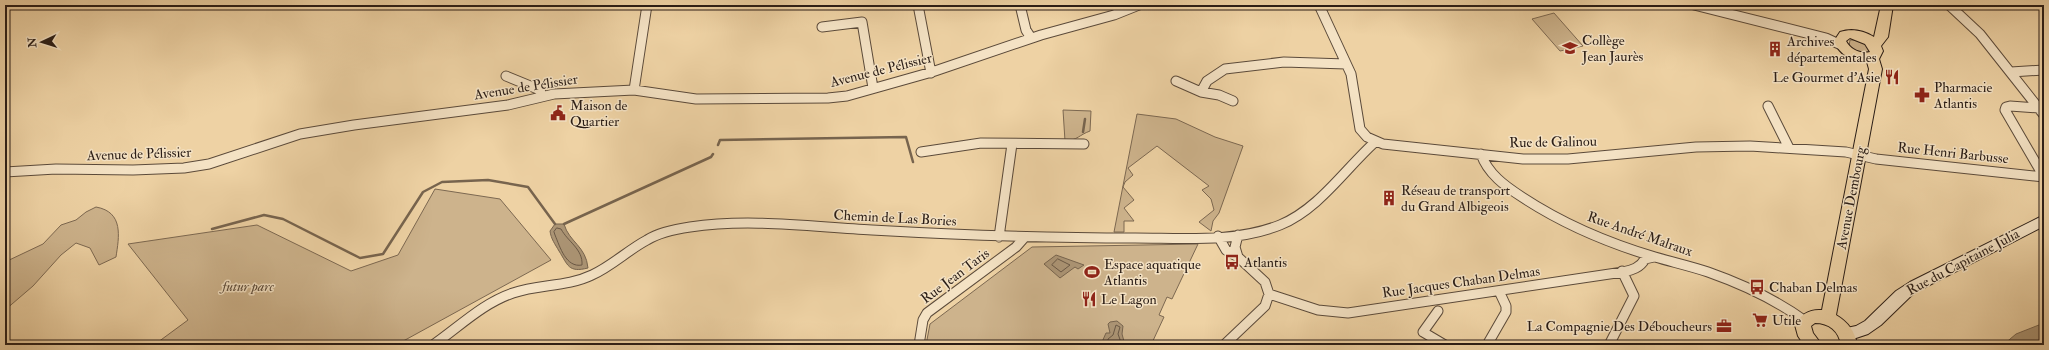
<svg xmlns="http://www.w3.org/2000/svg" width="2049" height="350" font-family="'IM FELL Double Pica',serif">
<style>
.green{fill:#cdb38c;stroke:#7c6851}
.water{fill:#ab9474;stroke:#77644e}
.lines{fill:none;stroke-linecap:round;stroke-linejoin:round}
.shore{stroke:#6a5845;stroke-width:1}
.stream{stroke:#77644e;stroke-width:2.5}
.street-casing{stroke:#5b4a3a;stroke-width:11}
.secondary-casing{stroke:#2a1d16;stroke-width:2}
.primary-casing{stroke:#2a1d16;stroke-width:2}
.street{stroke:#f4e2c4;stroke-width:9}
.secondary{fill:#f4e2c4;fill-rule:evenodd}
.primary{fill:#eed2a4;fill-rule:evenodd}
.labels{text-anchor:middle;dominant-baseline:central;stroke-width:3;stroke-linejoin:round;paint-order:stroke}
.poi-label{font-size:14px;fill:#2a1d16;stroke:#f4e2c4;text-anchor:start}
.street-label{font-size:14px;fill:#2a1d16;stroke:#f4e2c4}
.park-label{font-size:14px;font-style:italic;fill:#5b4a39;stroke:#f4e2c4}
</style>
<rect width="100%" height="100%" fill="#eed2a4"/>
<filter id="stains"><feTurbulence type="fractalNoise" baseFrequency=".005" numOctaves="4"/><feColorMatrix values="0 0 0 0 .2 0 0 0 0 .09 0 0 0 0 .02 0 0 0 .5 -.17"/></filter>
<radialGradient id="worn" r=".72"><stop offset=".6" stop-color="#630" stop-opacity="0"/><stop offset="1" stop-color="#630" stop-opacity=".3"/></radialGradient>
<path class="green" d="M1554,13L1583,46L1560,51L1532,19Z
M1850,40H1856L1866,44L1869,51L1865,53L1856,52L1849,46Z
M1063,110L1091,111L1090,131C1079,135 1078,140 1065,141Z
M1137,114L1176,119L1215,137L1243,146L1219,213L1213,221L1211,231L1199,222L1214,210L1211,199L1202,190L1209,186L1157,146L1128,168L1133,175L1125,182L1123,187L1134,200L1124,208L1134,221H1124V232H1114Z
M435,189L500,199L551,260L396,345H154L188,320L128,244L257,225L351,271L398,255Z
M96,207C124,212 119,237 116,257L99,265L90,248L76,243L61,255L33,286L5,310V262L43,244L61,225L76,220L86,212Z
M1198,244L1172,299L1167,297L1159,315L1164,317L1151,345H926L930,324L1032,247Z"/>
<path class="water" d="M555,224H564C569,242 586,246 588,268C568,273 568,265 559,251C555,244 551,239 550,231Z
M1056,255L1084,265L1078,269L1075,267L1060,278L1044,264Z
M1117,321L1123,326L1122,334L1125,345H1104L1102,342L1106,333H1110L1108,324L1110,322Z
M2044,323V345H2003L2016,334Z"/>
<g class="lines">
<path class="shore" d="M557,228L561,229C568,242 583,249 582,265C566,268 560,247 555,235L554,232Z
M1058,259L1070,265L1061,272L1052,265Z
M1108,345V339L1113,335L1116,325L1120,327L1118,334L1122,345"/>
<path class="stream" d="M1083,132L1085,119
M718,145L720,140L906,137L913,162
M564,224L711,157L713,154
M212,229L264,215L283,219L360,258L383,254L423,192L442,182L488,180L528,187L555,224
M105,345L116,343"/>
<g class="street-casing">
<path id="street" d="M918,5L931,73
M1020,5L1026,30L1031,38
M1319,5L1351,74L1360,129L1367,137L1383,144L1523,159H1568L1696,147L1750,146L1846,152L1876,159L2044,177
M1694,5L1826,38L1841,45
M1949,5L1980,34L2044,115
M822,27L862,22L873,88
M2011,72L2044,70
M506,76L540,90L542,96
M1176,81L1201,92
M634,90L647,5
M1233,101L1219,95L1201,92L1207,81L1225,69L1284,62L1346,64
M1768,106L1789,148
M2039,108L2010,106L2006,107L2005,110L2044,177
M921,152L981,143L1084,144
M1481,154C1488,174 1505,186 1522,197C1563,224 1608,243 1655,257C1672,262 1690,266 1708,272C1742,284 1775,299 1805,321
M5,172L56,169L133,170L184,168L209,164L300,134L354,125L508,105L554,94L634,90L696,99L828,98L847,96L932,72L1041,35L1114,15L1139,5
M1238,235L1235,247L1238,257
M1218,236L1226,250L1238,257L1265,282L1269,294L1265,306L1224,345
M999,237L1012,144
M1269,294L1318,310L1348,313L1623,272C1632,270 1640,268 1645,259L1654,257
M1438,311L1423,332L1445,345
M433,345C459,327 483,303 513,293C539,284 567,287 592,275C612,266 628,250 647,240C660,232 676,229 690,227C750,218 812,227 872,230C960,235 1047,238 1135,238C1183,238 1235,243 1280,225C1319,209 1345,169 1375,142
M919,345L923,320L927,313L1016,247L1024,238
M1487,345L1506,312V306L1499,291
M1609,345L1634,296L1622,271"/>
</g>
<g class="secondary-casing">
<path id="secondary" d="M2044,215V226L1914,293L1881,325L1868,334L1856,338L1847,339L1842,337L1840,333L1842,329L1856,326L1865,321L1896,291L1910,282Z"/>
</g>
<g class="primary-casing">
<path id="primary" d="M1881,5H1893L1888,37L1881,46L1883,51L1879,59L1882,69L1836,315C1848,322 1855,331 1857,345H1841C1839,331 1829,323 1815,323L1811,326L1813,333L1822,345H1804L1798,336L1795,325C1801,314 1809,309 1822,310L1869,69L1867,62C1852,62 1840,55 1834,41L1840,32C1852,28 1864,31 1874,37ZM1850,38L1865,44L1870,52C1860,54 1851,50 1846,41Z"/>
</g>
<use href="#street" class="street"/>
<use href="#secondary" class="secondary"/>
<use href="#primary" class="primary"/>
</g>
<defs>
<g id="school-bare" transform="scale(1.2)"><path d="M0-5L7-2L0 1L-7-2ZM-4 1L0 2.5L4 1V4Q0 6-4 4Z" fill="#8f2418" stroke="#f4e2c4" stroke-width="2.5" paint-order="stroke"/></g>
<g id="building-bare" transform="scale(1.2)"><path d="M-4-6H4V6H1V3H-1V6H-4ZM-2.5-4.3h1.7v1.8h-1.7ZM.8-4.3h1.7v1.8H.8ZM-2.5-1h1.7V.8h-1.7ZM.8-1h1.7V.8H.8Z" fill="#8f2418" stroke="#f4e2c4" stroke-width="2.5" paint-order="stroke"/></g>
<g id="restaurant-bare" transform="scale(1.2)"><path d="M-5-6h1v4h1v-4h1v4h1v-4h1v5L-1.5 .5V6h-2V.5L-5-1ZM5-6V6H3V1.5H1.5Q1.5-4 5-6Z" fill="#8f2418" stroke="#f4e2c4" stroke-width="2.5" paint-order="stroke"/></g>
<g id="pharmacy-bare" transform="scale(1.2)"><path d="M-2-6h4v4h4v4h-4v4h-4v-4h-4v-4h4Z" fill="#8f2418" stroke="#f4e2c4" stroke-width="2.5" paint-order="stroke"/></g>
<g id="civic-bare" transform="scale(1.2)"><path d="M-.6-6.5H3V-4.5H.6V-3L4-1V1h2V6H-6V1h2V-1L-.6-3ZM-1.2 2.5V6h2.4V2.5Z" fill="#8f2418" stroke="#f4e2c4" stroke-width="2.5" paint-order="stroke"/></g>
<g id="bus-bare" transform="scale(1.2)"><path d="M-5-6H5V4H4V6H2V4H-2V6H-4V4H-5ZM-3.5-4V0h7V-4ZM-3.5 1.2v1.5H-2V1.2ZM2 1.2v1.5H3.5V1.2Z" fill="#8f2418" stroke="#f4e2c4" stroke-width="2.5" paint-order="stroke"/></g>
<g id="stadium-bare" transform="scale(1.2)"><path d="M0-5a6.5 5 0 1 0 0 10a6.5 5 0 1 0 0-10ZM-3.5-1.8h7v3.6h-7Z" fill="#8f2418" stroke="#f4e2c4" stroke-width="2.5" paint-order="stroke"/></g>
<g id="supermarket-bare" transform="scale(1.2)"><path d="M-6-5.5h2.5l.6 2H6L4.5 2H-2.5L-4.4-4H-6ZM-1.5 3.2a1.3 1.3 0 1 0 .1 0ZM3 3.2a1.3 1.3 0 1 0 .1 0Z" fill="#8f2418" stroke="#f4e2c4" stroke-width="2.5" paint-order="stroke"/></g>
<g id="office-bare" transform="scale(1.2)"><path d="M-6-3h4V-5.5h4V-3h4V5H-6ZM-1-4.5V-3h2v-1.5ZM-6 0V1H6V0Z" fill="#8f2418" stroke="#f4e2c4" stroke-width="2.5" paint-order="stroke"/></g>
</defs>
<g fill-rule="evenodd">
<use href="#school-bare" x="1570" y="48"/>
<use href="#building-bare" x="1775" y="49"/>
<use href="#restaurant-bare" x="1892" y="77"/>
<use href="#pharmacy-bare" x="1922" y="95"/>
<use href="#civic-bare" x="558" y="113"/>
<use href="#building-bare" x="1389" y="198"/>
<use href="#bus-bare" x="1232" y="262"/>
<use href="#stadium-bare" x="1092" y="272"/>
<use href="#bus-bare" x="1757" y="287"/>
<use href="#restaurant-bare" x="1089" y="299"/>
<use href="#supermarket-bare" x="1760" y="320"/>
<use href="#office-bare" x="1724" y="326"/>
</g>
<g class="labels">
<g class="poi-label">
<text x="1582" y="40">Collège<tspan x="1582" dy="16">Jean Jaurès</tspan></text>
<text x="1787" y="41">Archives<tspan x="1787" dy="16">départementales</tspan></text>
<text x="1880" y="77" text-anchor="end">Le Gourmet d'Asie</text>
<text x="1934" y="87">Pharmacie<tspan x="1934" dy="16">Atlantis</tspan></text>
<text x="570" y="105">Maison de<tspan x="570" dy="16">Quartier</tspan></text>
<text x="1401" y="190">Réseau de transport<tspan x="1401" dy="16">du Grand Albigeois</tspan></text>
<text x="1244" y="262">Atlantis</text>
<text x="1104" y="264">Espace aquatique<tspan x="1104" dy="16">Atlantis</tspan></text>
<text x="1769" y="287">Chaban Delmas</text>
<text x="1101" y="299">Le Lagon</text>
<text x="1772" y="320">Utile</text>
<text x="1712" y="326" text-anchor="end">La Compagnie Des Déboucheurs</text>
</g>
<g class="street-label">
<text transform="translate(881 70) rotate(-14)">Avenue de Pélissier</text>
<text transform="translate(526 87) rotate(-9)">Avenue de Pélissier</text>
<text transform="translate(1553 142) rotate(-1)">Rue de Galinou</text>
<text transform="translate(1953 153) rotate(6)">Rue Henri Barbusse</text>
<text transform="translate(139 154) rotate(-2)">Avenue de Pélissier</text>
<text transform="translate(1851 198) rotate(-79)">Avenue Dembourg</text>
<text transform="translate(895 218) rotate(3)">Chemin de Las Bories</text>
<text transform="translate(1640 234) rotate(19)">Rue André Malraux</text>
<text transform="translate(1963 262) rotate(-28)">Rue du Capitaine Julia</text>
<text transform="translate(955 276) rotate(-37)">Rue Jean Taris</text>
<text transform="translate(1461 282) rotate(-8)">Rue Jacques Chaban Delmas</text>
</g>
<g class="park-label">
<text x="248" y="286">futur parc</text>
</g>
</g>
<rect width="2049" height="350" fill="none" stroke="#eed2a4" stroke-width="20"/>
<rect x="6" y="6" width="2037" height="338" fill="none" stroke="#2a1d16" stroke-width="2"/>
<rect x="10" y="10" width="2029" height="330" fill="none" stroke="#2a1d16"/>
<g transform="translate(42 42) rotate(266)" stroke="#f4e2c4" stroke-width="3" paint-order="stroke">
<path d="M0-3L7 15L0 10L-7 15Z" fill="#2a1d16"/>
<text y="-6" font-size="11" font-weight="bold" text-anchor="middle" fill="#2a1d16">N</text>
</g>
<rect width="100%" height="100%" filter="url(#stains)"/>
<rect width="100%" height="100%" fill="url(#worn)"/>
</svg>
